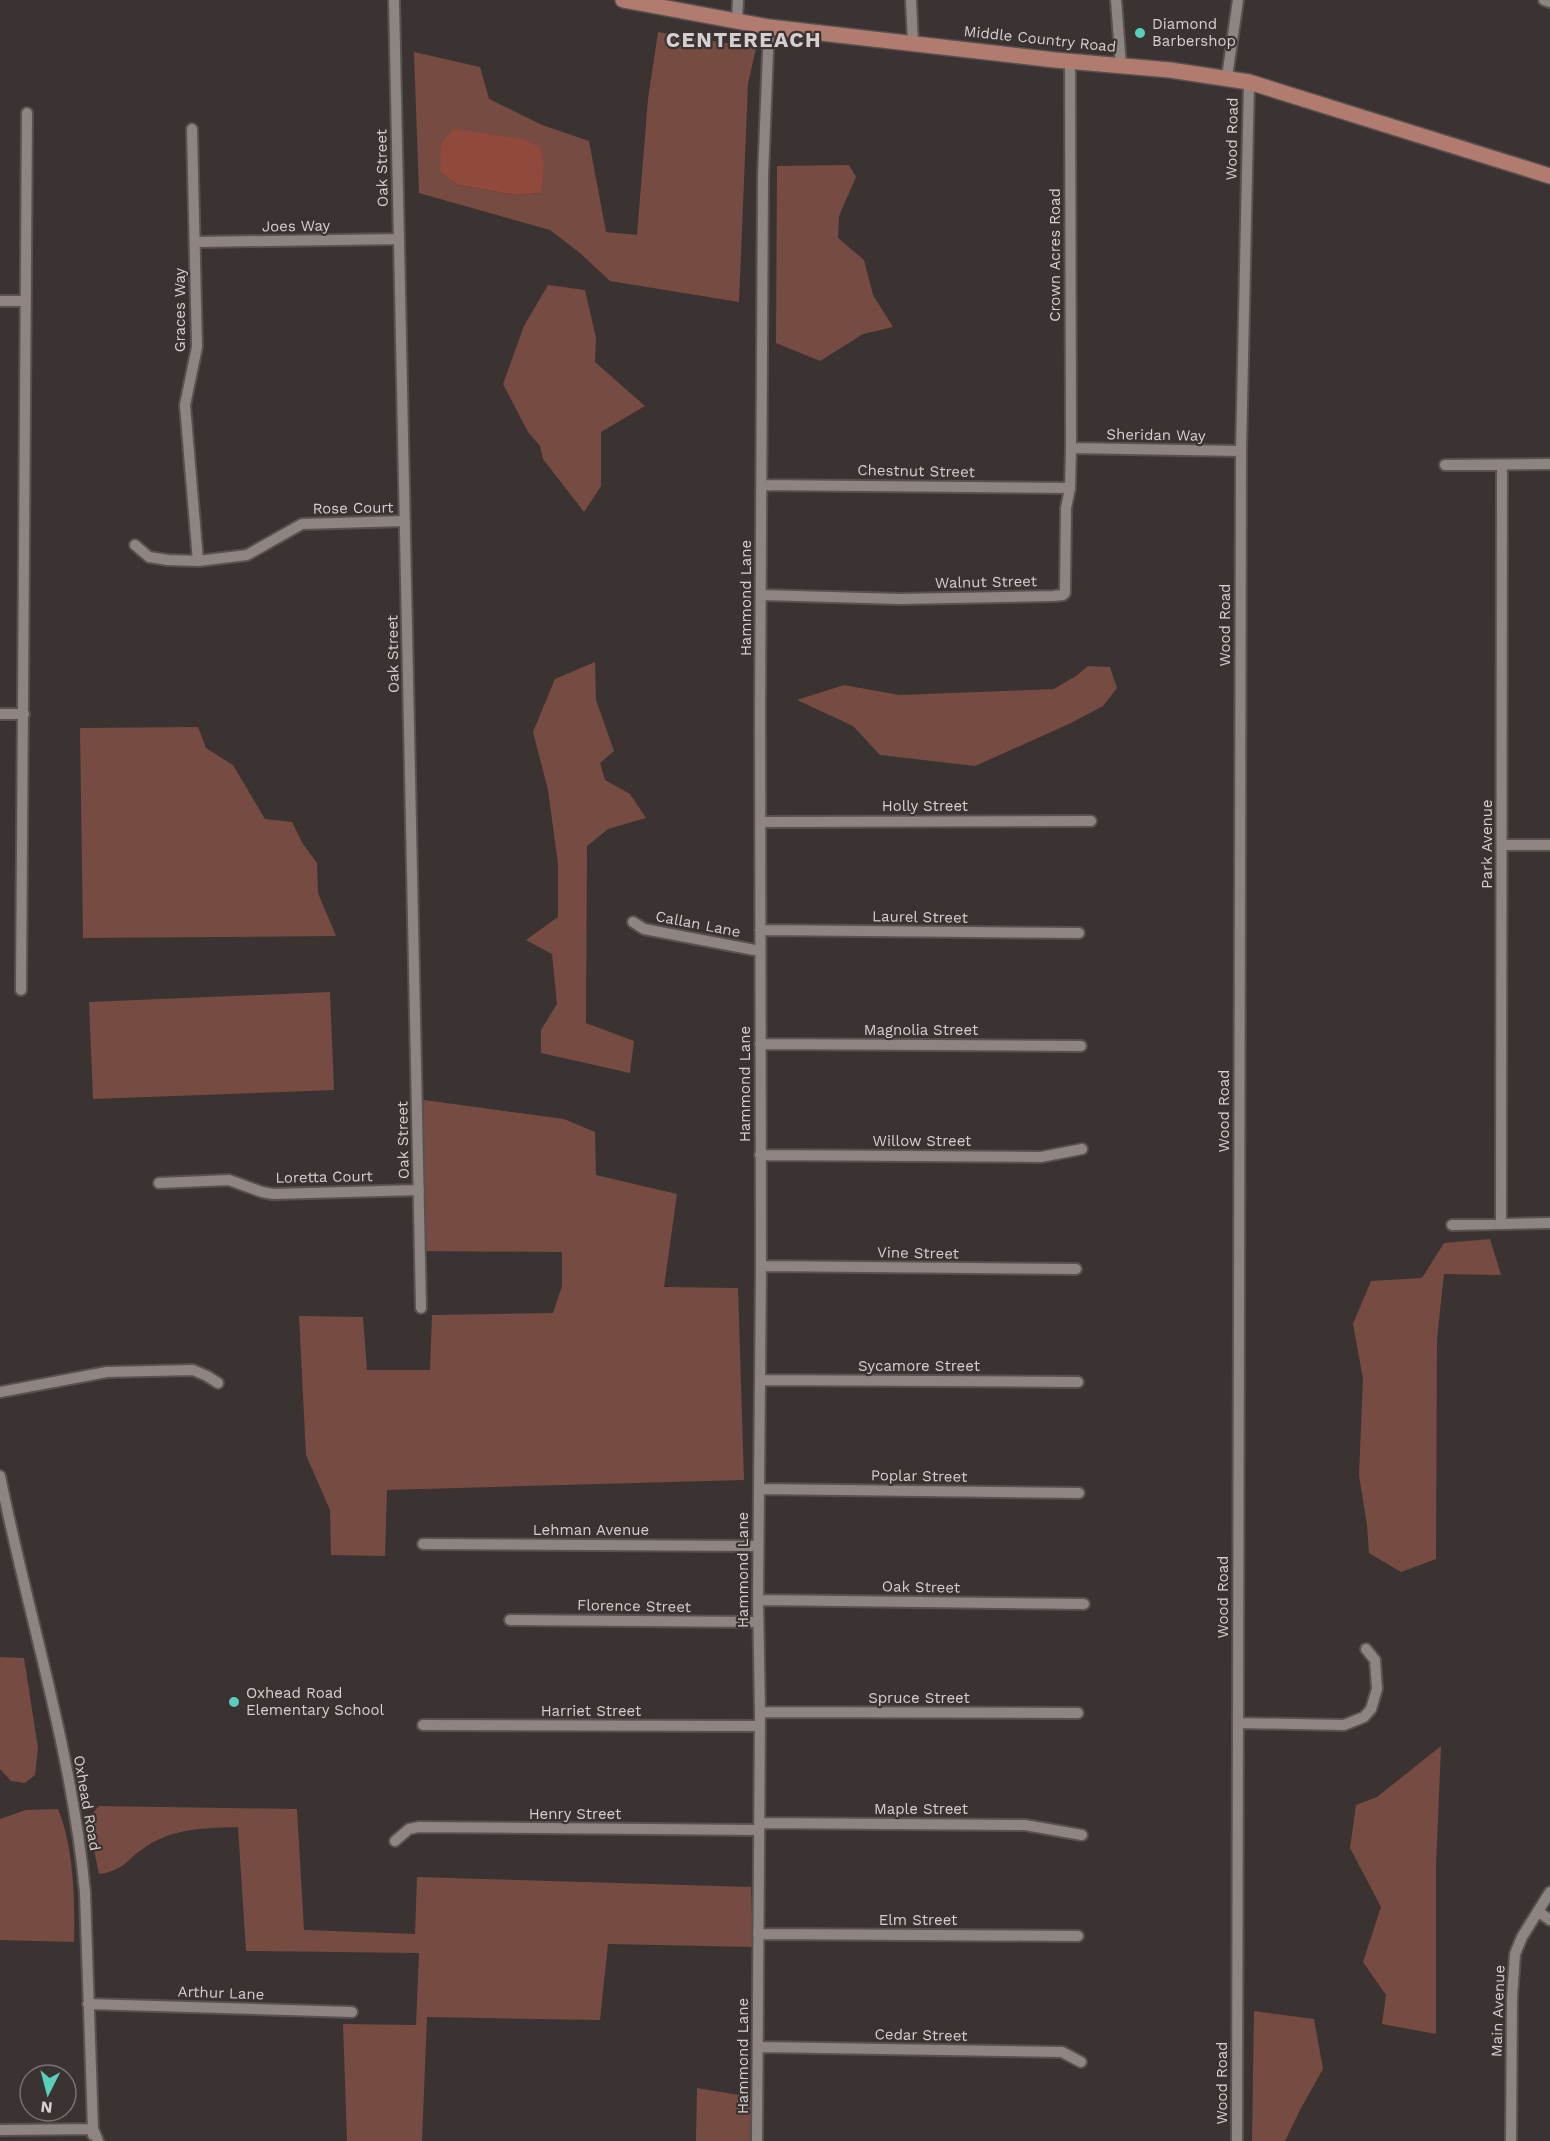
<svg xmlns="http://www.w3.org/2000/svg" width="1550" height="2141" font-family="'Work Sans',sans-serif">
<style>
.green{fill:#764b42;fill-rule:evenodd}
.water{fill:#90493b}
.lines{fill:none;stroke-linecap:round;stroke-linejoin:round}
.minor-casing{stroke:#585150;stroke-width:14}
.major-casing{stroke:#585150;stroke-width:18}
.minor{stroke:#8e8482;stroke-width:10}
.major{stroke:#b17b70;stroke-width:15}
.poi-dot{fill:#5acebd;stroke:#3b3331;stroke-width:2}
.labels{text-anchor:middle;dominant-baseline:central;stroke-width:4.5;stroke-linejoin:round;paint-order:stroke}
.poi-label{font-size:15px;fill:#d5d0cf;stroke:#3b3331;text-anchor:start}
.street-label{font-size:15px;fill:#d5d0cf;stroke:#3b3331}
.district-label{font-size:21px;font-weight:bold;letter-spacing:1.5px;fill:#d5d0cf;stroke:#3b3331}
</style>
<rect width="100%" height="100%" fill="#3b3331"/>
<path class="green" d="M658,32L756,48L748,84L739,302L610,281L580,253L550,230L419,193L414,52L480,67L489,99L542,125L589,141L606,232L637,235L648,99ZM440,172L541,193L516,195L458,185Z
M849,165L856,177L839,216L838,238L864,260L873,295L893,327L863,334L820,361L776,343L777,166Z
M548,285L585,290L596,338L595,362L645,406L601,432V486L584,512L543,459L540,446L528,432L503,384L524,326Z
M595,662L596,700L614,751L600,763L605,780L630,794L646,818L608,829L587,846L586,1023L634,1041L630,1073L541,1053V1030L557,1004L552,954L526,940L558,917V864L548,790L533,732L555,679Z
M1088,666L1110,667L1117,688L1103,706L1071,723L975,766L880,755L853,726L797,700L844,685L899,695L1054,689L1076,676Z
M198,727L206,748L233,765L265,819L292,822L303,844L317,863L318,893L336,936L83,938L80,728Z
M330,992L334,1090L93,1099L89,1002Z
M417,1099L564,1119L595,1132L596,1175L677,1194L664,1287L738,1288L744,1480L387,1490L385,1556L331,1555L330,1510L306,1455L299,1316L363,1317L367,1370H430L432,1315L553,1313L562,1286V1252L420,1251Z
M1490,1239L1501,1275L1444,1274L1437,1339L1436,1559L1401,1572L1369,1553L1367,1525L1359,1475L1363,1379L1353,1324L1371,1281L1422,1278L1444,1243Z
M0,1657L24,1658L38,1748L35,1775L25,1783L11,1781L0,1769Z
M1441,1746L1436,1867V2034L1382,2024L1386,1995L1363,1962L1381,1907L1350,1848L1356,1805L1377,1797Z
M99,1806L297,1809L304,1930L415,1934L417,1877L751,1887L753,1947L608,1944L600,2020L427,2017L422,2141H347L343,2024L416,2025L419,1953L246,1951L238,1827C207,1828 174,1828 147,1846C126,1859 126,1870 99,1874L89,1826L90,1816Z
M58,1809C74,1848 75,1900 74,1942L0,1940V1819L26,1810Z
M1254,2011L1314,2019L1323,2069L1300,2110L1285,2141H1252Z
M697,2088L757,2098V2141H696Z"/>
<path class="water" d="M453,129L524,139L540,148L544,162L541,193L516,195L458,185L440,172L441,144Z"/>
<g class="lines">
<g class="minor-casing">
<path id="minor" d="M394,0L421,1308
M911,0L913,43
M1116,0L1121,66
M1544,0L1550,2
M737,22L738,0
M1227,77L1238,0
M192,129L197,347L185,405L198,561
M195,242L399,239
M0,301H26
M1071,448L1241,451
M1445,465L1550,464
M762,485L1070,488
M135,545L149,557L168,560L198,561L247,555L302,524L405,521
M761,595L900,599L1053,596L1063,595L1065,593L1066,508L1070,488L1071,448L1070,61
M0,714H24
M760,822L1091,821
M1502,845H1550
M633,922L644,929L760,951
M760,930L1079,933
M21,990L27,113
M760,1044L1081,1046
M760,1155L1041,1157L1082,1149
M159,1183L229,1180L262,1192L273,1194L419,1190
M1501,1223L1502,466
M1452,1225L1550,1223
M761,1266L1076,1269
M760,1380L1078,1382
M0,1392L107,1372L193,1370L207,1376L218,1383
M0,1476C28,1615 72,1751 85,1892L93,2129L98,2141
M759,1489L1079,1493
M423,1544L758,1546
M758,1600L1084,1604
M510,1620L758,1622
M760,1712L1078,1713
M1239,1723L1344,1725L1364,1717L1371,1709L1377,1689L1375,1660L1366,1649
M423,1725L760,1726
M759,1823L1025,1825L1082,1835
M395,1841L409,1829L419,1827L759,1830
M1539,1912L1550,1920
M758,1934L1078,1936
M88,2004L352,2012
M758,2047L1062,2052L1081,2062
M0,2130L93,2129V2135
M757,2141L760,1712L758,1600L761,1266L760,710L763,176L769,27
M1237,2141L1241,451L1249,82
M1511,2141L1512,1998L1515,1954L1522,1937L1550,1892"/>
</g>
<g class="major-casing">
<path id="major" d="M623,0L769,27L1055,60L1170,70L1249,82L1550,176"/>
</g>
<use href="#minor" class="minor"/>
<use href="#major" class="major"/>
</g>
<g class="poi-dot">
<circle cx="1140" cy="33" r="6"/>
<circle cx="234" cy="1702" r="6"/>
</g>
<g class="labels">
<g class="poi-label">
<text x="1152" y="24">Diamond<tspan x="1152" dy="17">Barbershop</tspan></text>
<text x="246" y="1693">Oxhead Road<tspan x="246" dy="17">Elementary School</tspan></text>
</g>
<g class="street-label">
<text transform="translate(1040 39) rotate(6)">Middle Country Road</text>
<text transform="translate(1232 139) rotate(-89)">Wood Road</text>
<text transform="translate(382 168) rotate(-91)">Oak Street</text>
<text transform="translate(296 226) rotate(-1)">Joes Way</text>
<text transform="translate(1055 255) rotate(-90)">Crown Acres Road</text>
<text transform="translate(180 310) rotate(-90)">Graces Way</text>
<text transform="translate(1156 435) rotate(1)">Sheridan Way</text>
<text transform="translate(916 471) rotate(1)">Chestnut Street</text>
<text transform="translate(353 508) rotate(-1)">Rose Court</text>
<text transform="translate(986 582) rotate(-1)">Walnut Street</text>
<text transform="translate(746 598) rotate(-90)">Hammond Lane</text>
<text transform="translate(1225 625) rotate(-90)">Wood Road</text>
<text transform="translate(393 654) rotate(-91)">Oak Street</text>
<text x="925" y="806">Holly Street</text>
<text transform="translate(1487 844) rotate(-90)">Park Avenue</text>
<text transform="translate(920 917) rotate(1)">Laurel Street</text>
<text transform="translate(698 924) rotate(11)">Callan Lane</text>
<text x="921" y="1030">Magnolia Street</text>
<text transform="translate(745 1084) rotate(-90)">Hammond Lane</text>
<text transform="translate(1224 1111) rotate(-90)">Wood Road</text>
<text transform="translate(403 1140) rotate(-91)">Oak Street</text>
<text x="922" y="1141">Willow Street</text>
<text transform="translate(324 1177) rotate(-1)">Loretta Court</text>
<text transform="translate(918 1253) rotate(1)">Vine Street</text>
<text x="919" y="1366">Sycamore Street</text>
<text transform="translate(919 1476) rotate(1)">Poplar Street</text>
<text x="591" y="1530">Lehman Avenue</text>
<text transform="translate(743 1570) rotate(-90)">Hammond Lane</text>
<text transform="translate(921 1587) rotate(1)">Oak Street</text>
<text transform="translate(1223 1597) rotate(-90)">Wood Road</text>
<text transform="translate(634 1606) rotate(1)">Florence Street</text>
<text x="919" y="1698">Spruce Street</text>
<text x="591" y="1711">Harriet Street</text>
<text transform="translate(87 1803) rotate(80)">Oxhead Road</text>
<text x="921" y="1809">Maple Street</text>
<text x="575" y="1814">Henry Street</text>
<text x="918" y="1920">Elm Street</text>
<text transform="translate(221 1993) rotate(2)">Arthur Lane</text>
<text transform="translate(1498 2011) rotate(-88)">Main Avenue</text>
<text transform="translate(921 2035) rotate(1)">Cedar Street</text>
<text transform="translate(743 2056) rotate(-90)">Hammond Lane</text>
<text transform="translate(1222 2083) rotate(-90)">Wood Road</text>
</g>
<g class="district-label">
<text x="744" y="39">CENTEREACH</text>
</g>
</g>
<g transform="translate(48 2093) rotate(186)"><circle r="28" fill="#3b3331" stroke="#797270" stroke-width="1.5"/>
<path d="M0-4.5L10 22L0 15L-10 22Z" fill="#5acebd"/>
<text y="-9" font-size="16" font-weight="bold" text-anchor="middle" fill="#d5d0cf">N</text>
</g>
</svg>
